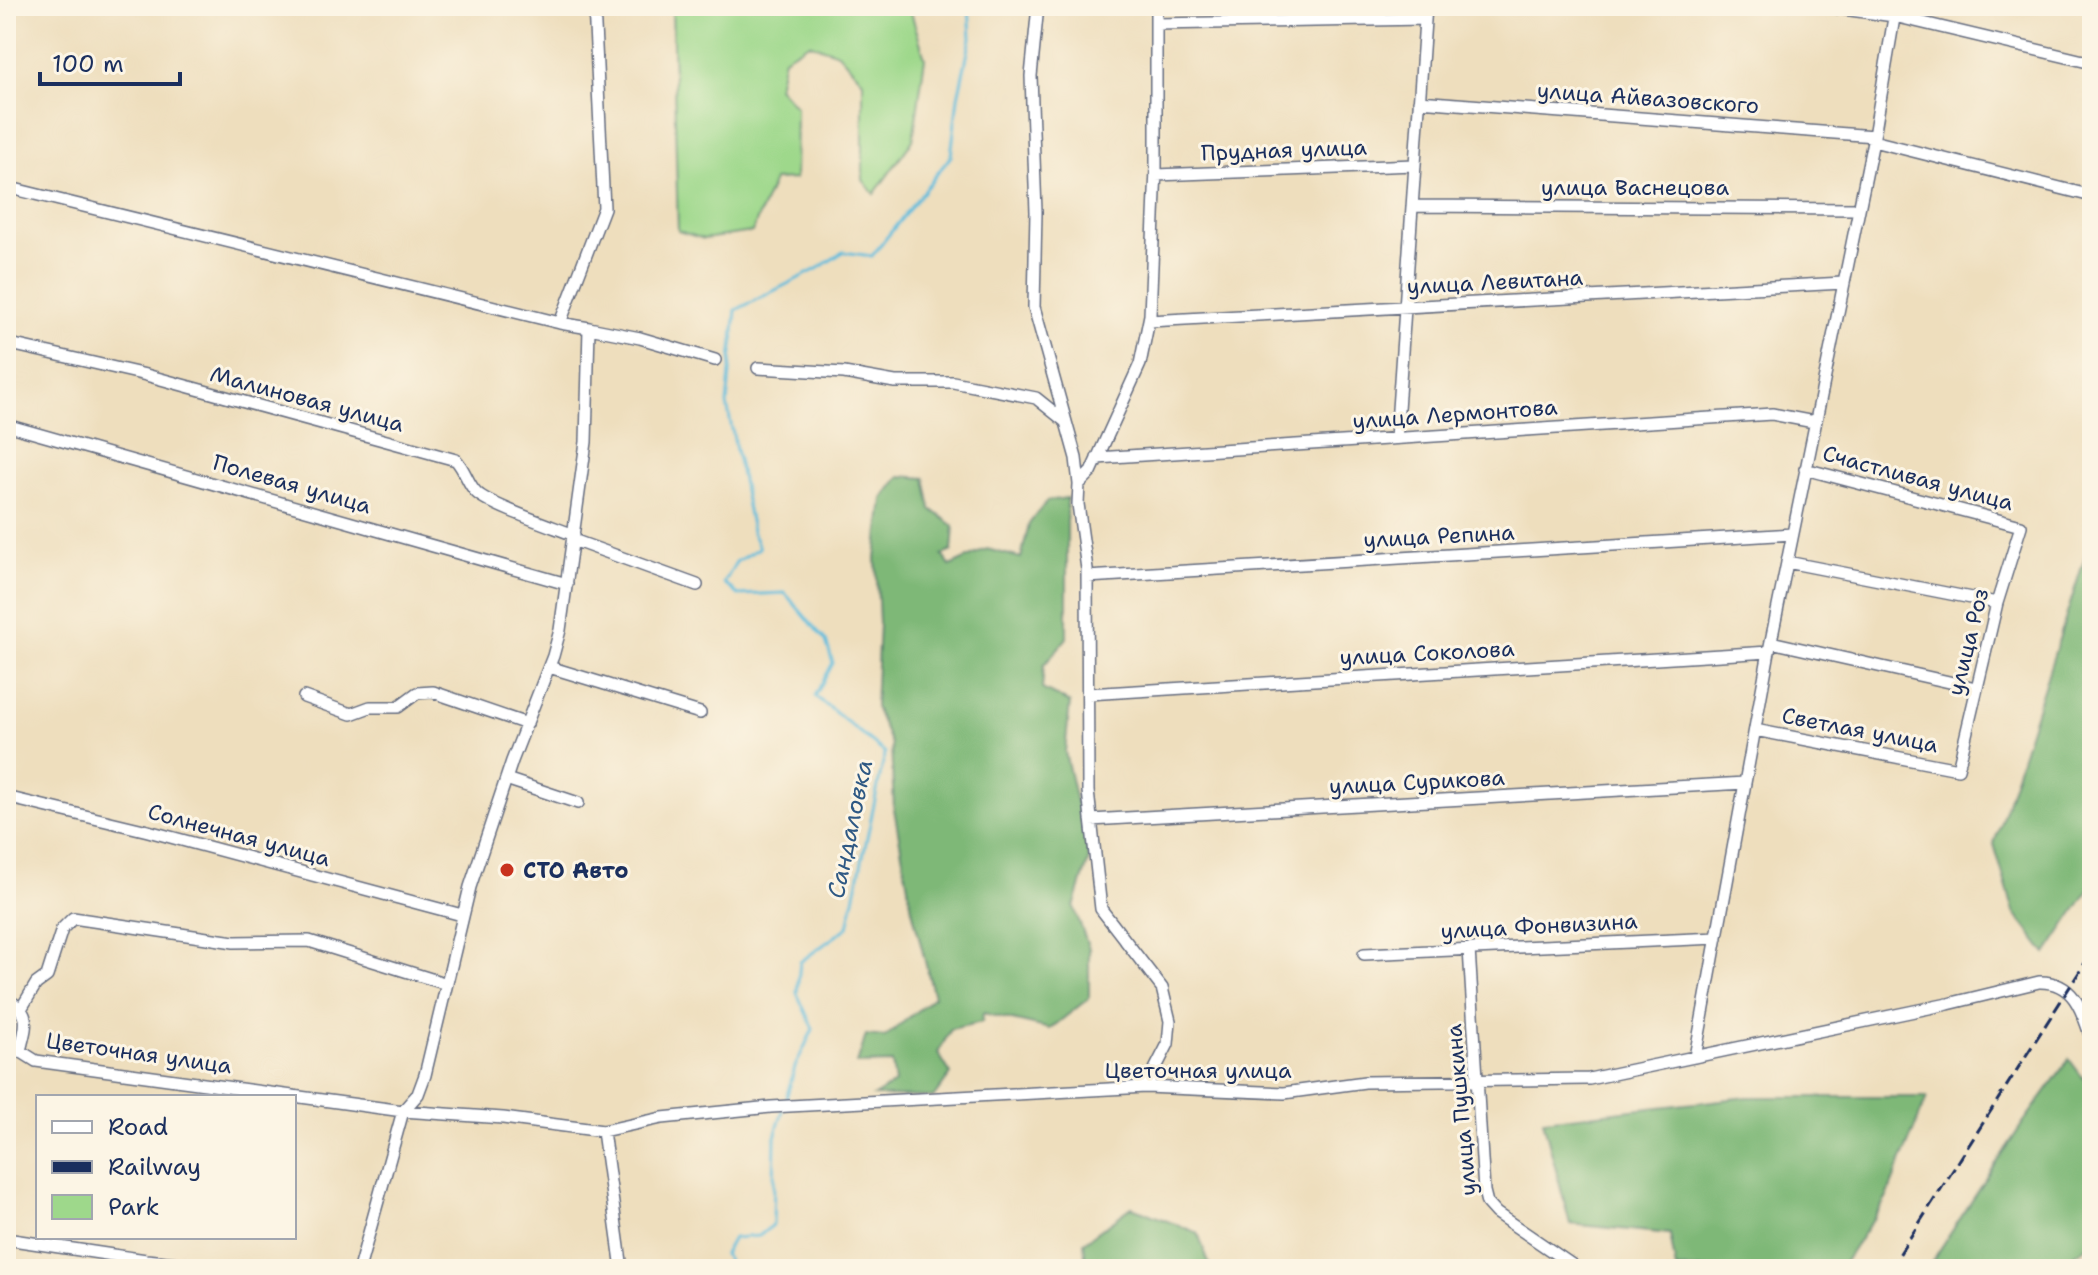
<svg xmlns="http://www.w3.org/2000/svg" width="2098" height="1275" font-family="'Shantell Sans',sans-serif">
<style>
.green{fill:#9ed88b;stroke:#5c8474;stroke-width:2}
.forest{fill:#7eb877;stroke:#4c746a;stroke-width:2}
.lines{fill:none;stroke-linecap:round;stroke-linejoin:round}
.stream{stroke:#5ebcdc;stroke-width:3}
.street-casing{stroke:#656c7f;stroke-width:14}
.street{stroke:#fff;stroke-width:11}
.rail{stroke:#1b2f5e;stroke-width:3;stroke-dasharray:12 6;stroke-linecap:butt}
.poi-dot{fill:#c8321e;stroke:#fcf5e5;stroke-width:3}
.labels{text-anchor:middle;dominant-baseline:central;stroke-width:6;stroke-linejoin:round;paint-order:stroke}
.street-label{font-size:22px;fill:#1b2f5e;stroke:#fcf5e5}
.poi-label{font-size:22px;font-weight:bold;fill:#1b2f5e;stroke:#fcf5e5;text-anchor:start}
.water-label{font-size:24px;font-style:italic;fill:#2f5984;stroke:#fcf5e5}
</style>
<rect width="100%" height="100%" fill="#fcf5e5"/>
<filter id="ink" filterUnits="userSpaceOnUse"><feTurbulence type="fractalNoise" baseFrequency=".0125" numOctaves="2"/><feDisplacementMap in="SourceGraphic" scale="16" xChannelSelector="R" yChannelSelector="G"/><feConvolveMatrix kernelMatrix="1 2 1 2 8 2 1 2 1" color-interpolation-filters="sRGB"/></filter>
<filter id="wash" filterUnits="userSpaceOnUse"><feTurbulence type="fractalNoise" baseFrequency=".006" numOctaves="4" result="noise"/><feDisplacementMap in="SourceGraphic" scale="32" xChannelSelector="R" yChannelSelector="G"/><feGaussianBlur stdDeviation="1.8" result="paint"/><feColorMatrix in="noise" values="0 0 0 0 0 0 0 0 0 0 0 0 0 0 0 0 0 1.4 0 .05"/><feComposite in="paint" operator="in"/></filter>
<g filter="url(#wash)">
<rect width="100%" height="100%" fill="#eedebd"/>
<path class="green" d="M672,6H909L925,58L913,140L874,194L863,180V81L838,53L809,43L784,58L778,87L796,107L795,179L774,180L752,232L704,239L678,231Z"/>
<path class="forest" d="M900,476L925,478L931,509L954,526L952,551L942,555L950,566L987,549L1021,558L1029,524L1047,501L1067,498V638L1044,665L1042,689L1070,703L1065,752L1089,859L1074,907L1089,949V998L1050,1029L983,1013L982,1022L951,1029L938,1053L951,1074L934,1097L874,1096L895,1083L892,1063L857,1064L866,1035L885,1037L934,997L912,909L894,809L891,744L875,707L879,623L876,558L883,499Z
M2092,535V885L2046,954L2014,912L1994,844Z
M2069,1059L2092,1090V1243L2054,1269H1927L2023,1123Z
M1748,1097H1927L1886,1199L1840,1269H1676L1670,1234L1570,1224L1543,1120Z
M1132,1207L1198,1233L1211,1269H1086L1084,1242Z"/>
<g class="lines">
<path class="stream" d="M785,1102L795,1067L813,1029L797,993L800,962L848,927L885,753L815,696L833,663L826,641L785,593L738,595L724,583L736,562L759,548L752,531L727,404L736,310L817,269L843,252L872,256L951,156L958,97L971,38L969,6
M732,1269L724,1254L733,1238L759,1236L773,1225L775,1137L783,1110"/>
</g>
</g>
<g filter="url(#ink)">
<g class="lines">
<g class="street-casing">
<path id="street" d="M1038,6L1031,76L1036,212L1034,307L1076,458L1079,484L1078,504L1087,569L1088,791L1101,909L1162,988L1170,1021L1168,1044L1146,1087
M1821,6L1894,16L2092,63
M1156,24L1425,19
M1419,101L1874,136
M1873,141L2092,196
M1156,175L1414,165
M6,187L560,323L589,328L586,442L560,630L553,656L512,761L470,887L425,1075L418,1094L403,1111L359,1269
M1412,206L1858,209
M1149,321L1843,283
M560,323L604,208L594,6
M589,328L640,338L715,360
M6,343L146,375L456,460C465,470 468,484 476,492C488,505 554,527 574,535
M758,368L844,373L895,382H953L1036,398L1066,422
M6,425L567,584
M1396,438L1426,6
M1097,458L1772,414L1814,422
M1079,484L1091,472L1140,364L1150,315L1156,168V6
M573,540L697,585
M1787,562L1997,603
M1087,577L1792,534
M1771,642L1976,688
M549,667L700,713
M1088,694L1769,652
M304,697L351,714L370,707H398L417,693L433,692L527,724
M1755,730L1958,769L1997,603L2021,526L1805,469
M506,779L578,803
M6,797L148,831L462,915
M1091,820L1745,783
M1469,949L1484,1191L1487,1203L1496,1213L1578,1269
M1364,954L1717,938
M6,999C33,1013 26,1025 20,1051L36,1061L403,1111L503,1118L603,1131L662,1118L771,1107L1146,1087L1284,1093L1365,1082L1589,1079L1948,1004L2039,982C2075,981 2083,1013 2092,1041
M21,1009L36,984L47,976L62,929L73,918L234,942L309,941L447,984
M1695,1057L1770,646L1874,136L1896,6
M603,1131L622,1269
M6,1239L146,1260L237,1269
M2086,1269L2092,1265"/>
</g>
<use href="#street" class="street"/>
<path class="rail" d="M1890,1269L2092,952"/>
</g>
</g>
<circle class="poi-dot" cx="507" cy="870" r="8"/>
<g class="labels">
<g class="street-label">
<text transform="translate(1648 98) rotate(4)">улица Айвазовского</text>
<text transform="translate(1284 150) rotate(-2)">Прудная улица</text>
<text x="1635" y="187">улица Васнецова</text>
<text transform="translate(1495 282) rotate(-3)">улица Левитана</text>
<text transform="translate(307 399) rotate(15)">Малиновая улица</text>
<text transform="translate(1455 414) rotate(-4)">улица Лермонтова</text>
<text transform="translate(1918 478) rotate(15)">Счастливая улица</text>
<text transform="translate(292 484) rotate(16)">Полевая улица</text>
<text transform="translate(1439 536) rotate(-3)">улица Репина</text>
<text transform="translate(1968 642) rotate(-76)">улица Роз</text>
<text transform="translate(1427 653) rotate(-3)">улица Соколова</text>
<text transform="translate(1860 730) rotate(11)">Светлая улица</text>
<text transform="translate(1417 782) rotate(-3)">улица Сурикова</text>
<text transform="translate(239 835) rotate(15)">Солнечная улица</text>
<text transform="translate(1539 926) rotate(-3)">улица Фонвизина</text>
<text transform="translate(139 1053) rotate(8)">Цветочная улица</text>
<text x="1198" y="1070">Цветочная улица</text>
<text transform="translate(1461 1110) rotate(-95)">улица Пушкина</text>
</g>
<g class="poi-label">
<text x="523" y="870">СТО Авто</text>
</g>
<g class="water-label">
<text transform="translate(850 829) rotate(-78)">Сандаловка</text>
</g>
</g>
<rect width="2098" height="1275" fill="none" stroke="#fcf5e5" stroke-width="32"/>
<rect x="36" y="1095" width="260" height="144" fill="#fcf5e5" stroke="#a2a6af" stroke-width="2"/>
<rect x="52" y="1121" width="40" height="12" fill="#ffffff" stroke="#a2a6af" stroke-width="2"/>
<text x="108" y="1135" font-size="24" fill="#1b2f5e">Road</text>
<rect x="52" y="1161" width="40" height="12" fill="#1b2f5e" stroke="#a2a6af" stroke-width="2"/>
<text x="108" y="1175" font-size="24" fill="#1b2f5e">Railway</text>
<rect x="52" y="1195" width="40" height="24" fill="#9ed88b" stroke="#a2a6af" stroke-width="2"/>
<text x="108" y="1215" font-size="24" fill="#1b2f5e">Park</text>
<path d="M40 72v12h140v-12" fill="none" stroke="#1b2f5e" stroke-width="4"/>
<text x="52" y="72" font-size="24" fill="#1b2f5e" stroke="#fcf5e5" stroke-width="6" paint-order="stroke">100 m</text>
</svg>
